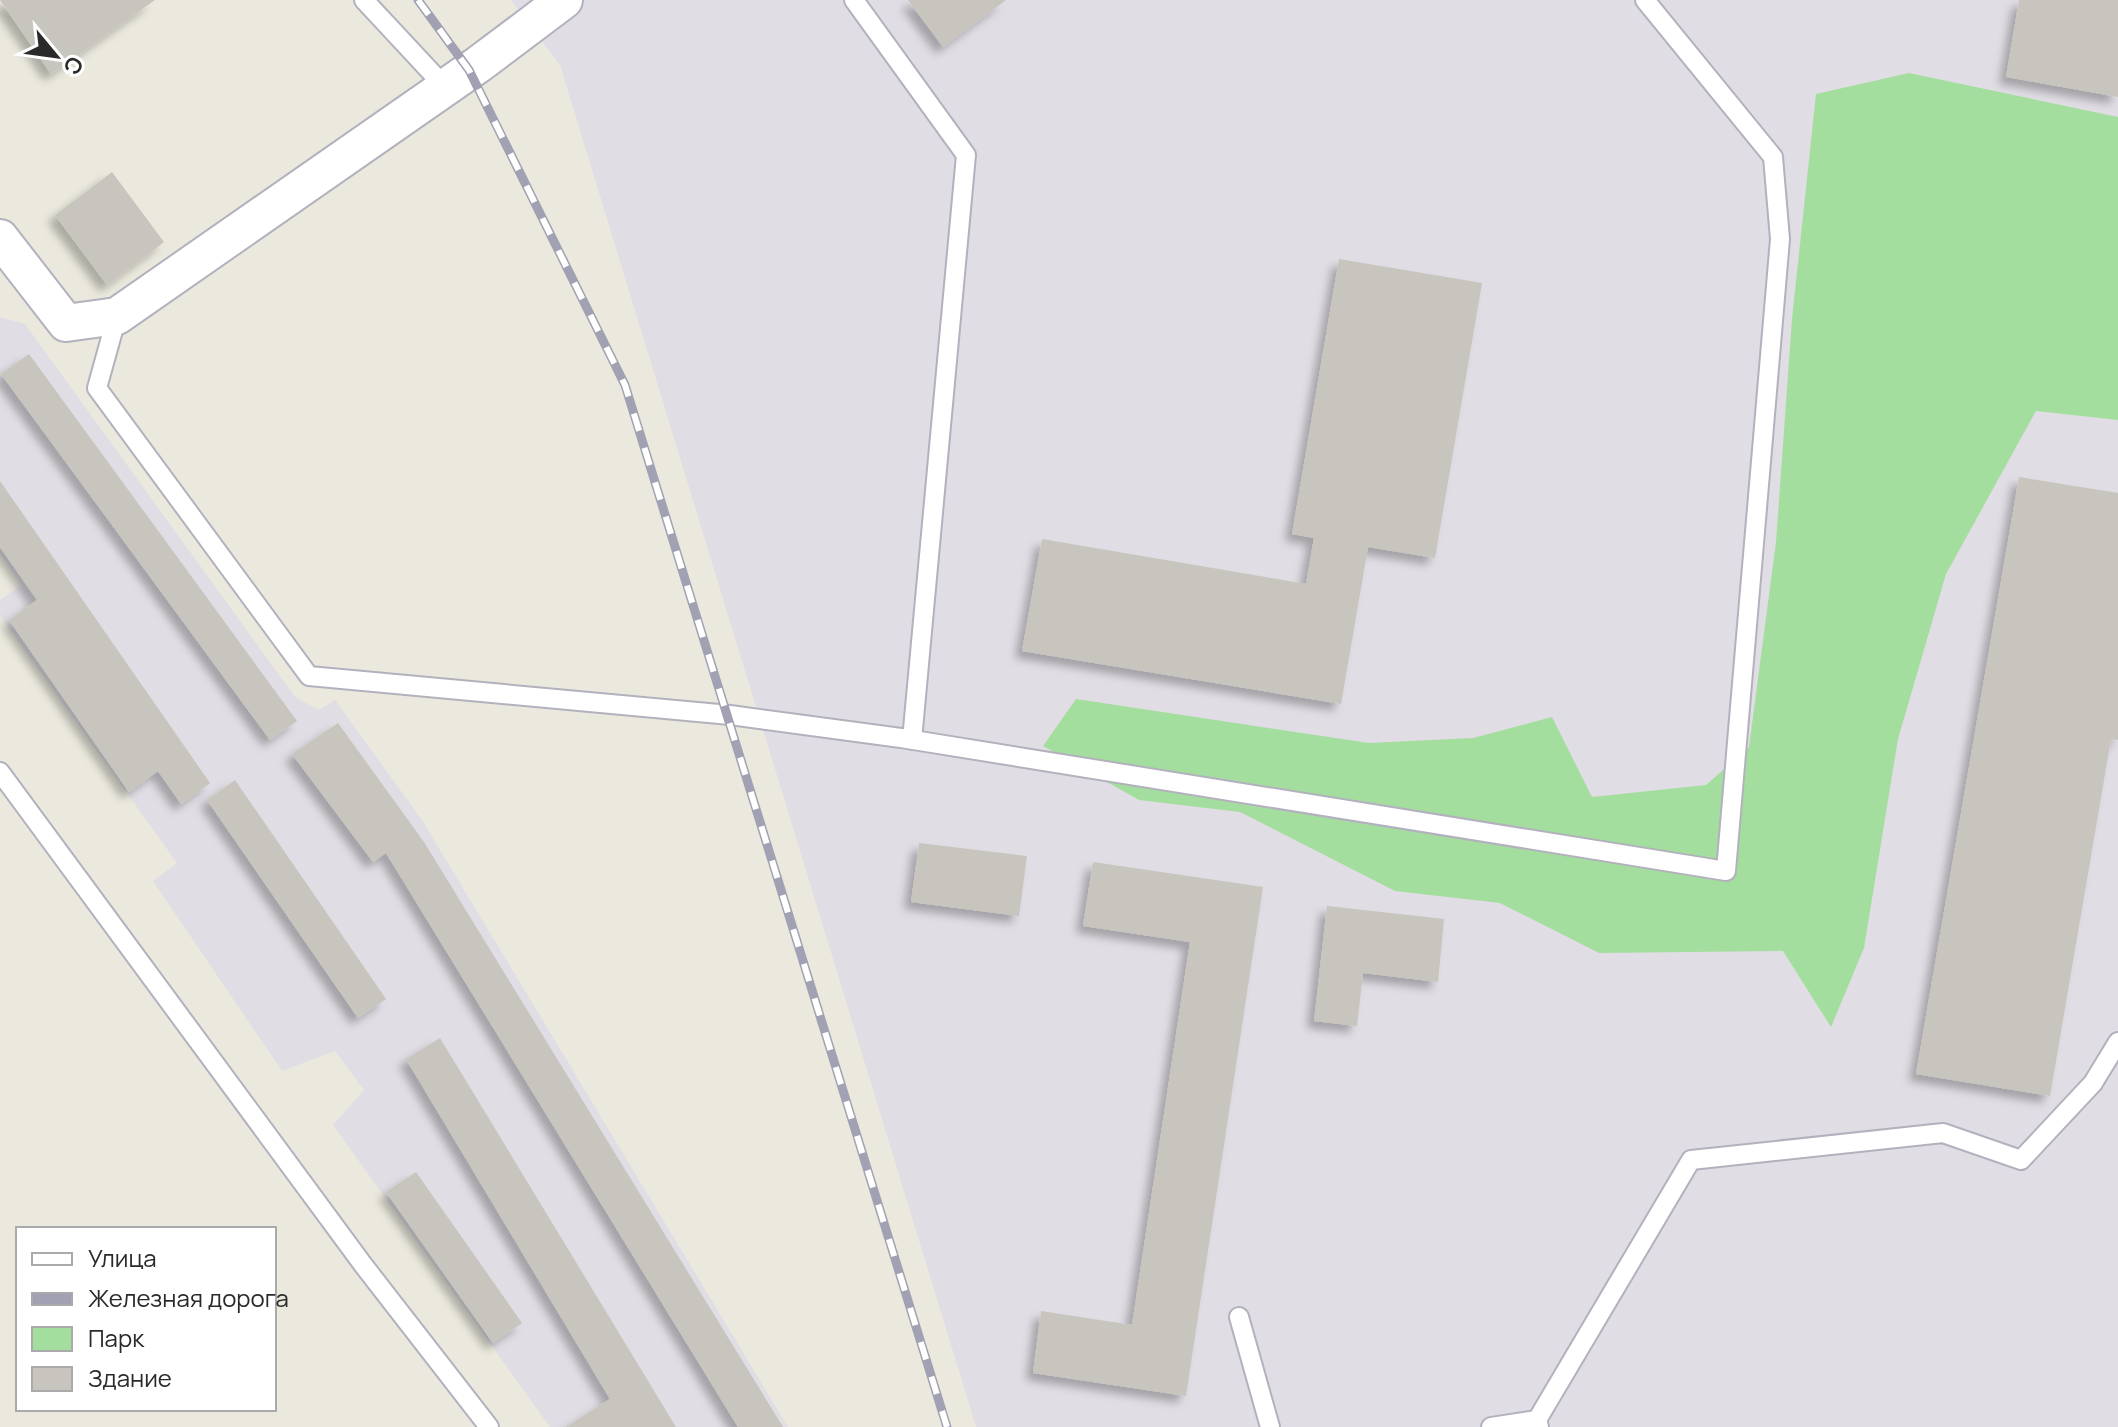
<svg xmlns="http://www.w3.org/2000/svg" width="2118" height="1427" font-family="Manrope,sans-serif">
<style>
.industrial{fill:#e1dde4}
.green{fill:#a4de9e}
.building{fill:#c7c5bd;filter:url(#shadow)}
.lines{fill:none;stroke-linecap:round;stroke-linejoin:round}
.lane-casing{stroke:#b2b1bd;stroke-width:22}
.street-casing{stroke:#b2b1bd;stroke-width:40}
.lane{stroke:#fff;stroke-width:18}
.street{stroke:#fff;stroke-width:36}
.rail-casing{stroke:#a2a1b3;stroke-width:9}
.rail{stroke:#fff;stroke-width:6;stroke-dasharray:18;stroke-linecap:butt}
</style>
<defs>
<filter id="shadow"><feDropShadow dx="-7" dy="7" stdDeviation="4" flood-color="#0004"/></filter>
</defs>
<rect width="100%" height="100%" fill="#ebe9dd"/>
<path class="industrial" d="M511,0H2118V1427H976L560,65Z
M0,317L25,324L295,697L319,710L335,700L422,820L788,1427H550L333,1125L364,1090L335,1051L282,1071L153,881L177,863L0,616V600L21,585L0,554Z"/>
<path class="green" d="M1909,73L2118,117V420L2036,411L1946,574L1898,739L1864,948L1831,1027L1783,951L1599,953L1500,903L1395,891L1240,812L1139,800L1043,746L1076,699L1369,743L1473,738L1552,717L1592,797L1706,785L1749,747L1776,542L1792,319L1816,94Z"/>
<path class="building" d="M0,0H155L51,74Z
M908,0H1006L943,47Z
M2019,0H2118V97L2006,77Z
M112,172L164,242L107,285L55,215Z
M1339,259L1482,283L1435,558L1368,547L1341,704L1022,651L1042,539L1306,584L1314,538L1292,534Z
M29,354L297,721L270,740L1,374Z
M2019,477L2118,493V740L2111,739L2050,1096L1916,1074Z
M0,481L210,783L181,804L158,771L129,792L9,620L37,600L0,547Z
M338,723L424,842L783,1427H738L386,853L373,862L292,754Z
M235,780L386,999L358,1018L207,800Z
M919,843L1027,856L1019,916L911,902Z
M1093,862L1263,887L1186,1396L1033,1373L1041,1311L1132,1325L1190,942L1083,926Z
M1327,906L1444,919L1438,982L1363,973L1357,1026L1314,1021Z
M440,1038L676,1427H566L610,1399L406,1059Z
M416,1172L522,1323L493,1343L386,1192Z"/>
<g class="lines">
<g class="lane-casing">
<path id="lane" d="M364,0L445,87
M854,0L966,155L912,740
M117,316L97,388L309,676L730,715L901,738L1726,871L1780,239L1773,157L1645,0
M0,772L364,1266L489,1427
M1239,1317L1270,1427
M1537,1420L1691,1160L1943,1133L2021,1160L2093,1083L2118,1042
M1491,1427L1537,1420L1539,1427"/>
</g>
<g class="street-casing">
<path id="street" d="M0,238L66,323L117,316L479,64L564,0"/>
</g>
<use href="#lane" class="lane"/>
<use href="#street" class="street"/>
<g class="rail-casing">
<path id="rail" d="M418,0L469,70L625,385L947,1427"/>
</g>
<use href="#rail" class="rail"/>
</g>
<rect x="16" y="1227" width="260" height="184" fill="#ffffff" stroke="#aaaaaa" stroke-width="2"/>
<rect x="32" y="1253" width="40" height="12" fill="#ffffff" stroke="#aaaaaa" stroke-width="2"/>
<text x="88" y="1267" font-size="24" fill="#2a2a2a">Улица</text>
<rect x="32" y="1293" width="40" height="12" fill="#a2a1b3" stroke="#aaaaaa" stroke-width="2"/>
<text x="88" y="1307" font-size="24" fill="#2a2a2a">Железная дорога</text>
<rect x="32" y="1327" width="40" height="24" fill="#a4de9e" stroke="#aaaaaa" stroke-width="2"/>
<text x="88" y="1347" font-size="24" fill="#2a2a2a">Парк</text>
<rect x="32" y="1367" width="40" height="24" fill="#c7c5bd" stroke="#aaaaaa" stroke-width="2"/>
<text x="88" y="1387" font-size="24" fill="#2a2a2a">Здание</text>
<g transform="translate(56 56) rotate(119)" stroke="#ffffff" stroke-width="6" paint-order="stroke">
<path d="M0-6L14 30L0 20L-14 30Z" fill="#2a2a2a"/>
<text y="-12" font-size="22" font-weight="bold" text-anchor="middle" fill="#2a2a2a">С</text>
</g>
</svg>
